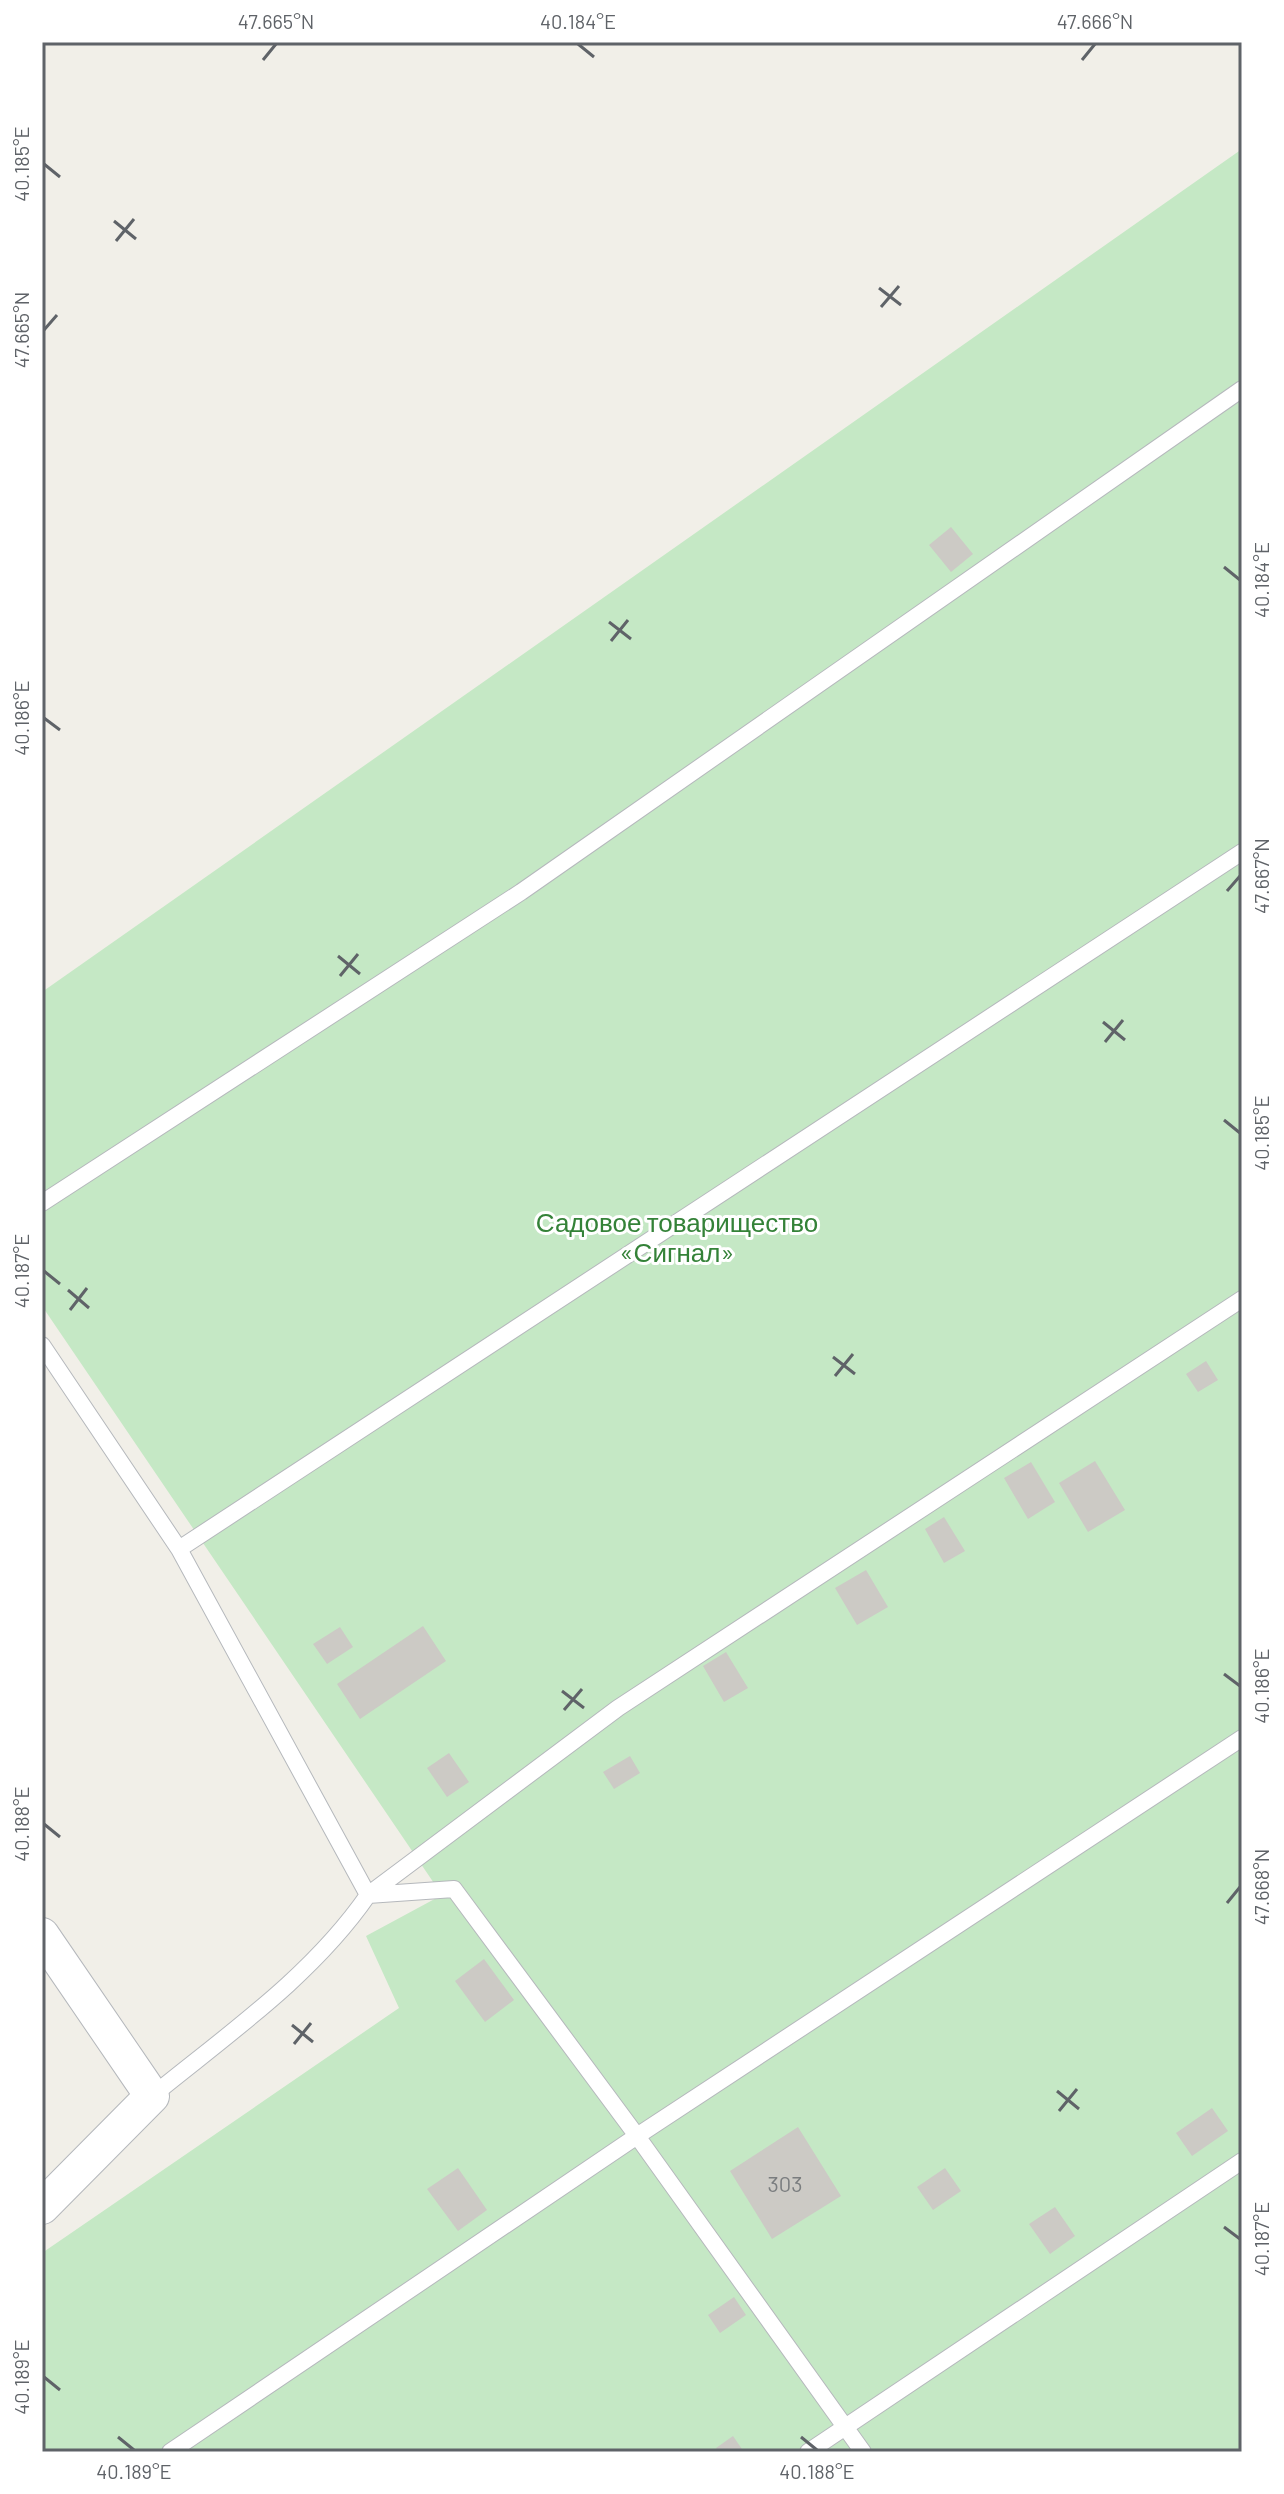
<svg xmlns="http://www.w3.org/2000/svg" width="1284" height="2494" font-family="Barlow,sans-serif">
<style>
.green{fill:#c5e8c5}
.building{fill:#cccac5}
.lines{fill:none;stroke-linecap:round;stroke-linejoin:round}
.lane-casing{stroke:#b5b8bc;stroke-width:18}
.street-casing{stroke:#b5b8bc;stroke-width:36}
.lane{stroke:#fff;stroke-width:16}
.street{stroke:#fff;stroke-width:34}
.ticks{fill:none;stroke:#5f6368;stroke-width:3}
.labels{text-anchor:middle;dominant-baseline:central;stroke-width:6;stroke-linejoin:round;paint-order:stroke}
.number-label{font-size:22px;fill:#7a7d7f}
.park-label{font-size:26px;fill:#348238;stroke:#fff}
.neatline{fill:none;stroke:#5f6368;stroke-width:3}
.ticks-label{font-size:20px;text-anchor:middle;fill:#5f6368}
</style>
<rect width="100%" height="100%" fill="#f1efe8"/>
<path class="green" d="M1242,149V2452H42V2253L399,2008L366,1936L442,1895L42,1306V992Z"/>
<path class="building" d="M951,527L973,554L951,572L929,545Z
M1206,1361L1218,1380L1198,1392L1186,1374Z
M1095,1461L1125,1510L1088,1532L1059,1483Z
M1031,1462L1055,1502L1028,1519L1004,1478Z
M944,1517L965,1551L944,1563L925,1529Z
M866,1570L888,1607L857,1625L835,1588Z
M423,1626L446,1661L360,1719L337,1684Z
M340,1627L353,1647L327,1664L313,1644Z
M726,1652L748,1688L724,1702L703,1666Z
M449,1753L469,1782L447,1797L427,1768Z
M630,1756L640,1773L614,1789L603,1772Z
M484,1959L514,2000L485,2022L455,1981Z
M1212,2108L1228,2131L1192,2156L1176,2133Z
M798,2127L841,2196L772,2239L730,2171Z
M458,2168L487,2210L458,2231L427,2189Z
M945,2168L961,2191L933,2210L917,2187Z
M1055,2207L1075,2236L1050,2254L1029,2224Z
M734,2297L746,2315L720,2333L708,2315Z
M733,2436L744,2452H719L716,2448Z"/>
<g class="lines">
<g class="lane-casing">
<path id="lane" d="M42,1203L521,892L1242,389
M42,1345L179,1549L368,1895
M179,1549L1242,852
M368,1895L454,1889L637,2136L863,2452
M152,2096C228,2034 312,1976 368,1895L618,1708L1242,1299
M170,2452L637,2136L1242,1738
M808,2452L1242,2161"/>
</g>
<g class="street-casing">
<path id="street" d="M42,1935L152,2096L42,2207"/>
</g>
<use href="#lane" class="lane"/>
<use href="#street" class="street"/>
</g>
<path class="ticks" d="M578,44L594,57M263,60L276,44M1082,60L1095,44M44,164L60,177M114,221L136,239M116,241L134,219M879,288L901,305M881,307L899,286M44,330L57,315M1224,567L1240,580M609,622L631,639M611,641L628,620M44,718L60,730M1227,891L1240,876M338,956L360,974M340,976L358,954M1103,1022L1125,1040M1105,1042L1123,1020M1224,1120L1240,1133M44,1271L60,1284M68,1290L89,1308M70,1310L87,1288M833,1357L855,1374M835,1376L853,1354M1224,1674L1240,1686M562,1691L584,1708M564,1710L582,1689M44,1824L60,1837M1227,1903L1240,1887M292,2025L313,2042M294,2044L311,2023M1057,2091L1079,2109M1059,2111L1077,2089M1224,2227L1240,2239M44,2377L60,2390M118,2437L134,2450M801,2437L817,2450"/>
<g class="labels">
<g class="number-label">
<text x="785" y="2183">303</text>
</g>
<g class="park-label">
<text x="677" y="1221">Садовое товарищество<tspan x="677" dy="30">«Сигнал»</tspan></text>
</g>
</g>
<rect width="1284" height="2494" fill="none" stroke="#ffffff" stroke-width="88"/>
<rect x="44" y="44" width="1196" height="2406" class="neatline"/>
<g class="ticks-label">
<text x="276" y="29">47.665°N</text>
<text x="578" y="29">40.184°E</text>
<text x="1095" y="29">47.666°N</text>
<text transform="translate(22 164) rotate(-90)" y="7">40.185°E</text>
<text transform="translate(22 330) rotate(-90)" y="7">47.665°N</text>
<text transform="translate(1262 580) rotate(-90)" y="7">40.184°E</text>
<text transform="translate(22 718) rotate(-90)" y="7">40.186°E</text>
<text transform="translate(1262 876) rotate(-90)" y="7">47.667°N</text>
<text transform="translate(1262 1133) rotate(-90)" y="7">40.185°E</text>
<text transform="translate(22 1271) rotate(-90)" y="7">40.187°E</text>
<text transform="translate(1262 1686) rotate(-90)" y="7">40.186°E</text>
<text transform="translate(22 1824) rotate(-90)" y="7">40.188°E</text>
<text transform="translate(1262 1887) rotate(-90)" y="7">47.668°N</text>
<text transform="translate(1262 2239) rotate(-90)" y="7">40.187°E</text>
<text transform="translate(22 2377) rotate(-90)" y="7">40.189°E</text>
<text x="134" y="2479">40.189°E</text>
<text x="817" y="2479">40.188°E</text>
</g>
</svg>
